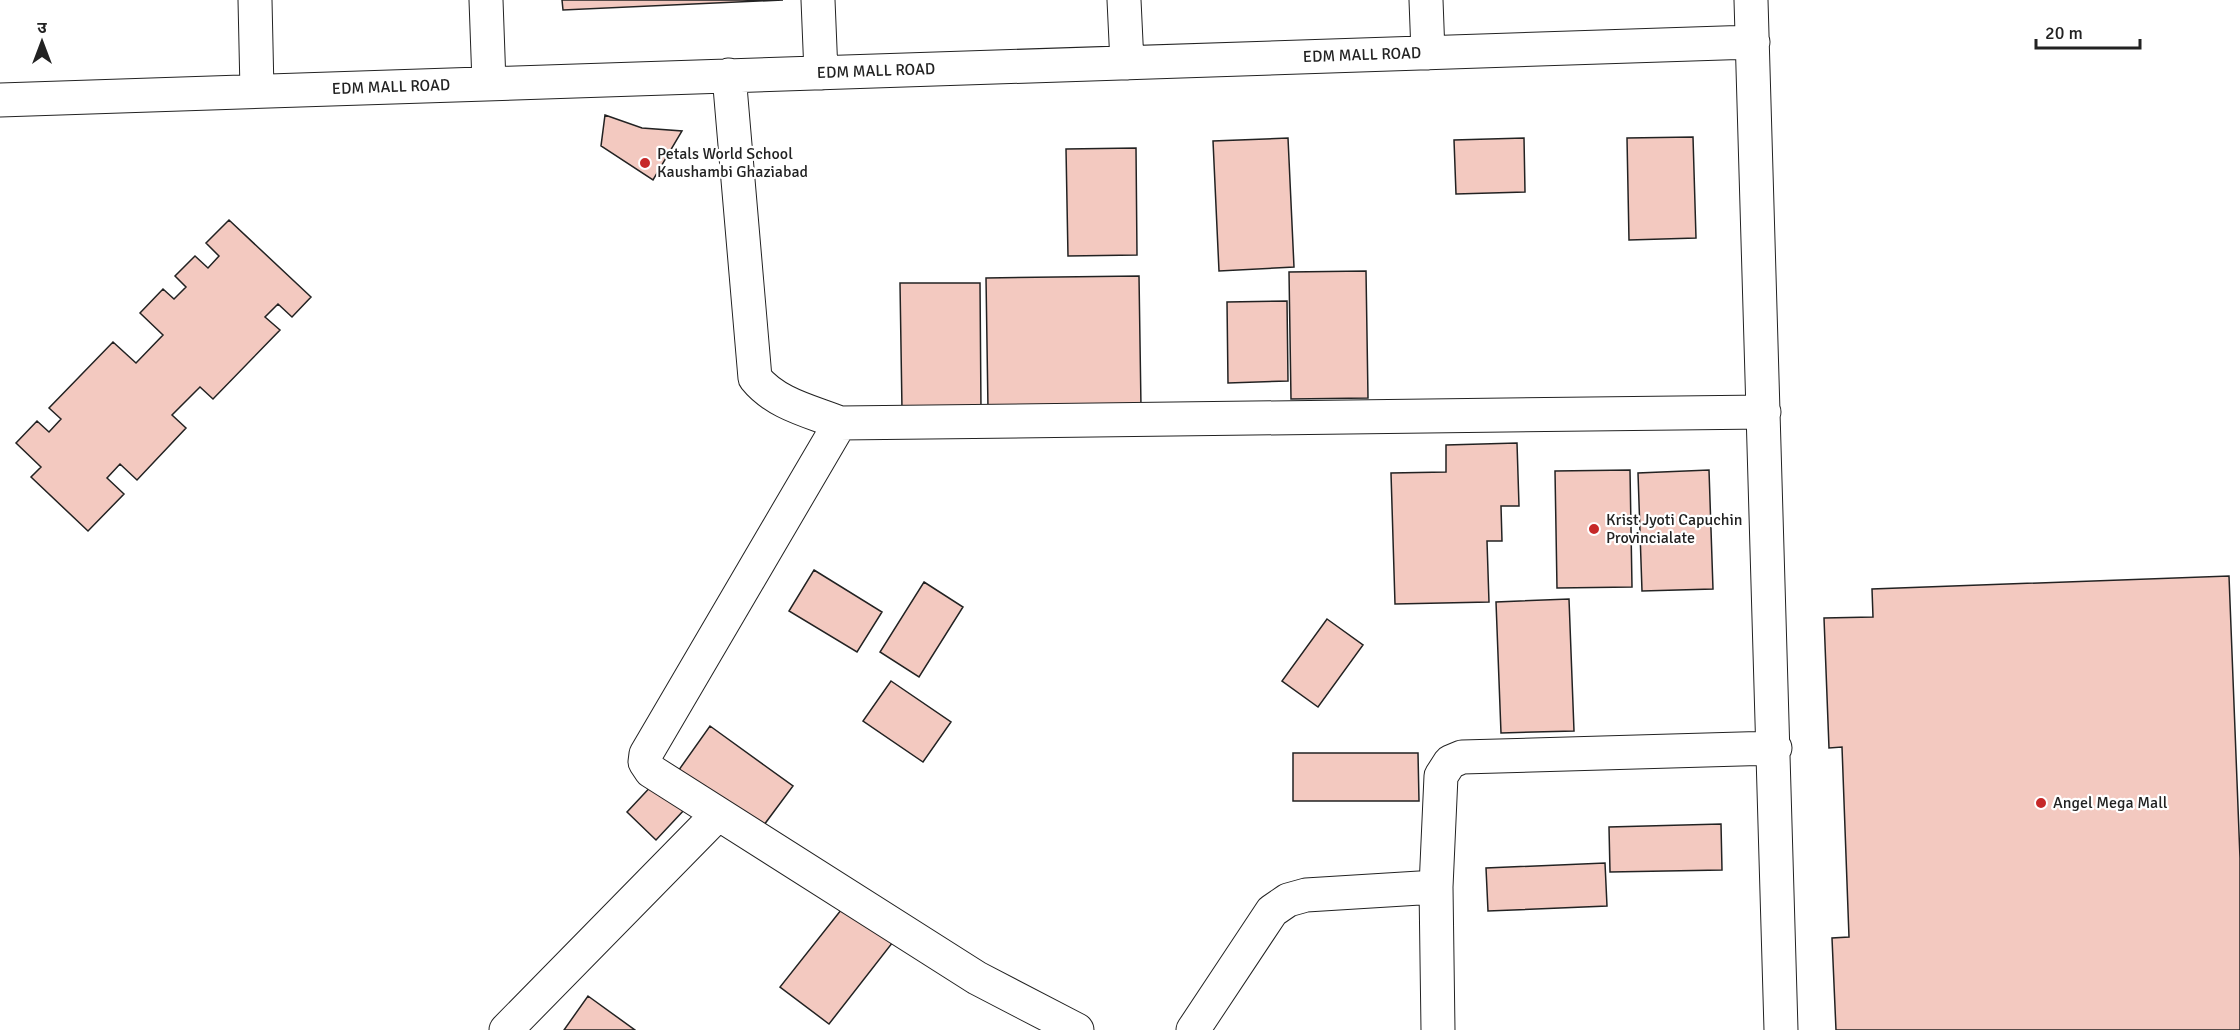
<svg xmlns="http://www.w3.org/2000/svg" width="2240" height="1030" font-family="Signika,'Noto Sans Devanagari',sans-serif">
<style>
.building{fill:#f3c9c0;stroke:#222;stroke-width:1.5}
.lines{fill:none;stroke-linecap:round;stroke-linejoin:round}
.minor-casing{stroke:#222;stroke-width:35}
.minor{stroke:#fff;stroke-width:33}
.poi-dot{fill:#c62828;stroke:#fff;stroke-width:2}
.labels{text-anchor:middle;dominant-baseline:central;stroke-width:4.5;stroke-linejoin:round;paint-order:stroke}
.street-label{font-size:16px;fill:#222;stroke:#fff}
.poi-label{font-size:16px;fill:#222;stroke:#fff;text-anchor:start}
</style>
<rect width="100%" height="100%" fill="#fff"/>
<path class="building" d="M562,0H783L563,10Z
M605,115L642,128L682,131L653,180L601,146Z
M1693,137L1696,238L1629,240L1627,138Z
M1288,138L1294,267L1219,271L1213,141Z
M1524,138L1525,192L1456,194L1454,140Z
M1136,148L1137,255L1068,256L1066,149Z
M229,220L311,297L292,317L278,304L265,317L280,330L213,399L200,387L172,415L186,428L137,480L120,464L107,478L124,494L88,531L31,477L41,467L16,443L37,421L49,432L61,419L49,408L113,342L136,363L163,335L140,313L163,289L174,299L186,287L175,276L195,256L208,268L219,256L206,243Z
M1366,271L1368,398L1291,399L1289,272Z
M1139,276L1141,407L988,409L986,278Z
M900,283H980L981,410H902Z
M1287,301L1288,381L1228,383L1227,302Z
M1517,443L1519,506H1501L1502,541H1487L1489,602L1395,604L1391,473L1446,472V445Z
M1630,470L1632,587L1557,588L1555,471Z
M1709,470L1713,589L1642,591L1638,473Z
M814,570L882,612L857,652L789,611Z
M2229,576L2240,858V1030H1836L1832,938L1849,937L1842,747L1829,748L1824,618L1873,617L1872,589Z
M924,582L963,607L919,677L880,652Z
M1569,599L1574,731L1501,733L1496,602Z
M1327,619L1363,645L1318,707L1282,681Z
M891,681L951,722L923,762L863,721Z
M710,726L793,786L758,833L676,774Z
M1293,753H1418L1419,801H1293Z
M656,781L685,809L656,840L627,812Z
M1721,824L1722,870L1610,872L1609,827Z
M1605,863L1607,906L1488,911L1486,868Z
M845,905L893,942L829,1024L780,987Z
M588,996L635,1030H564Z"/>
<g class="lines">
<g class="minor-casing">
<path id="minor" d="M255,0L257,91
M486,0L489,83
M818,0L821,73
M1124,0L1127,63
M1426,0L1428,53
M1751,0L1781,1030
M729,75L755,378C776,404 810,411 840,423
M0,100L1753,42
M506,1030L718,814
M1077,1030L977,978L651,771L645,762L646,754L840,423L1764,412
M1193,1030L1272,911L1288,900L1306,895L1436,887
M1438,1030L1436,887L1441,776L1450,762L1462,757L1775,748"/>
</g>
<use href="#minor" class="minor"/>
</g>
<g class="poi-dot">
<circle cx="645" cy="163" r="6"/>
<circle cx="1594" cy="529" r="6"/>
<circle cx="2041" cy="803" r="6"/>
</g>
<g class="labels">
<g class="street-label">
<text transform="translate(1362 55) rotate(-2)">EDM MALL ROAD</text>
<text transform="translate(876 71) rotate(-2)">EDM MALL ROAD</text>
<text transform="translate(391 87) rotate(-2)">EDM MALL ROAD</text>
</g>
<g class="poi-label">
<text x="657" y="154">Petals World School<tspan x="657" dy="18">Kaushambi Ghaziabad</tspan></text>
<text x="1606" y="520">Krist Jyoti Capuchin<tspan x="1606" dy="18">Provincialate</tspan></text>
<text x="2053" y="803">Angel Mega Mall</text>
</g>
</g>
<g transform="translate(42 42)" stroke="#ffffff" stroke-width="4.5" paint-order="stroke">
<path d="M0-4.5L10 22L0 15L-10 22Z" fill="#222222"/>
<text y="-9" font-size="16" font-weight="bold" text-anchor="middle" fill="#222222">उ</text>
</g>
<path d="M2036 39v9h104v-9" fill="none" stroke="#222222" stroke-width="3"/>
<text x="2045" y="39" font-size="18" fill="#222222" stroke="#ffffff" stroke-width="4.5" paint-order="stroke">20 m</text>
</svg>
